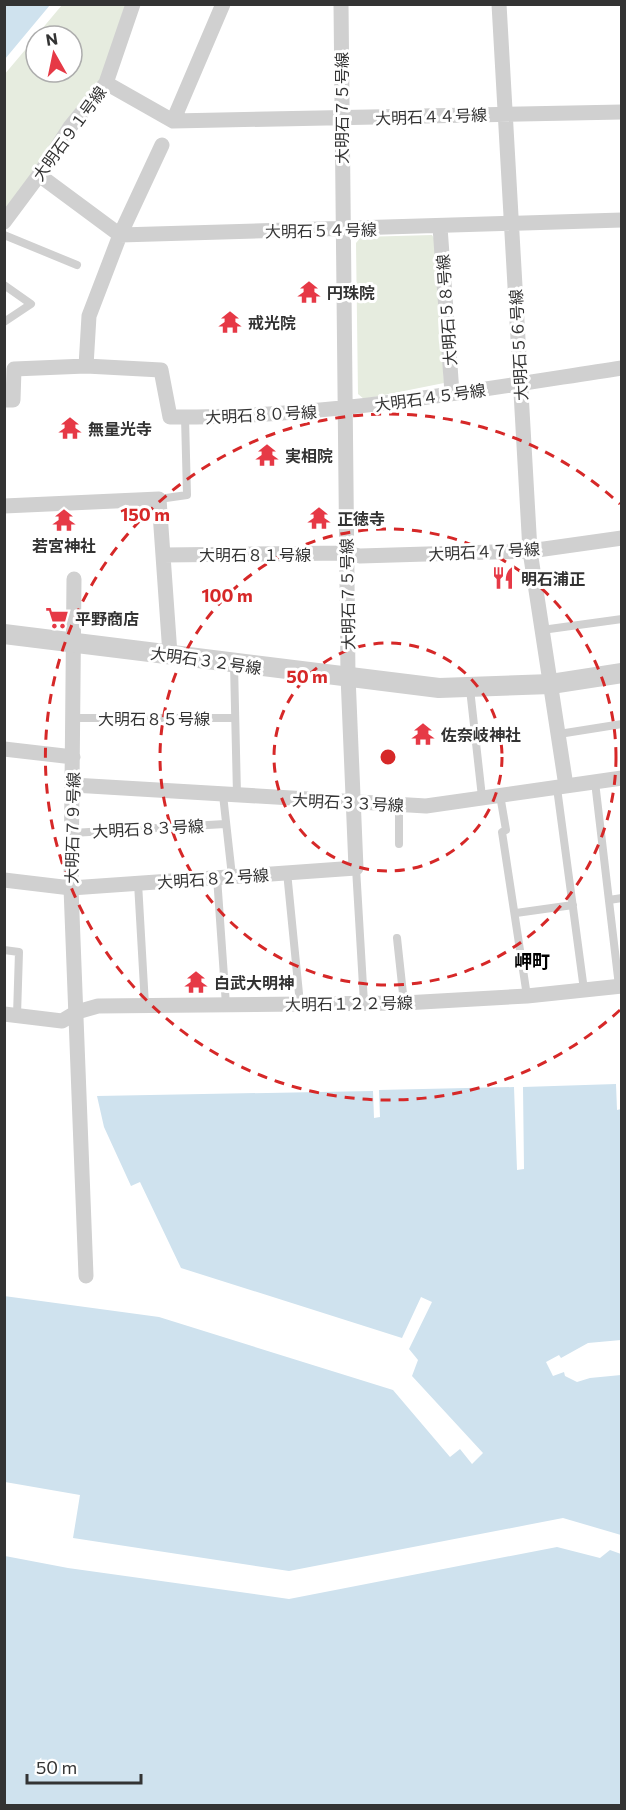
<svg xmlns="http://www.w3.org/2000/svg" width="626" height="1810" font-family="Commissioner,'Noto Sans JP',sans-serif">
<style>
.green{fill:#e6ecdf}
.water{fill:#cfe2ee}
.pier{fill:#fff}
.lines{fill:none;stroke-linecap:round;stroke-linejoin:round}
.service{stroke:#d0d0d0;stroke-width:8}
.minor{stroke:#d0d0d0;stroke-width:15}
.tertiary{stroke:#d0d0d0;stroke-width:20}
.ring{fill:none;stroke:#d62828;stroke-width:3;stroke-dasharray:10 8}
.labels{text-anchor:middle;dominant-baseline:central;stroke-width:6;stroke-linejoin:round;paint-order:stroke}
.street-label{font-size:16px;fill:#333;stroke:#fff}
.poi-label{font-size:16px;font-weight:bold;fill:#333;stroke:#fff;text-anchor:start}
.neighbourhood-label{font-size:18px;font-weight:bold;fill:#000;stroke:#fff}
.centre{fill:#d62828;stroke:#fff;stroke-width:3}
.ring-label{font-size:18px;text-anchor:middle;font-weight:bold;fill:#d62828;stroke:#fff;stroke-width:6;stroke-linejoin:round;paint-order:stroke}
</style>
<rect width="100%" height="100%" fill="#fff"/>
<path class="green" d="M62,5H125L100,82L5,213L4,75L36,37V72H72V36H36Z
M432,235L435,240L444,383L364,399L358,394L356,243L361,237Z"/>
<path class="water" d="M5,4L50,5L5,59L4,5Z
M616,1084L617,1110L621,1109V1084V1535L563,1518L289,1571L73,1538L80,1495L5,1482L4,1296L159,1317L393,1390L450,1457L460,1449L472,1464L483,1453L412,1376L418,1360L409,1349L432,1302L421,1297L402,1338L181,1268L140,1182L131,1186L104,1127L97,1096L373,1091L374,1118L380,1117L379,1090L514,1087L517,1170L524,1169L523,1087Z
M557,1547L600,1558L610,1550L621,1554V1805H5V1556L68,1568L289,1599Z"/>
<path class="pier" d="M621,1340V1375L590,1378L577,1382L565,1376L564,1372L553,1376L546,1362L559,1355L561,1358L588,1343Z"/>
<g class="lines">
<path class="service" d="M4,235L77,265
M4,285L31,304L4,322
M159,499L187,495L185,417
M542,630L622,619
M234,664L237,795
M470,689L482,797
M73,718H234
M559,734L622,724
M595,782L619,986
M557,788L584,990
M223,795L232,876
M500,795L506,830L502,832L527,996
M72,833L225,824
M399,844V805
M356,868L364,1003
M287,872L300,1004
M217,877L226,1005
M138,883L145,1005
M609,900L622,898
M516,913L573,905
M397,938L404,1003
M4,950L19,952L17,1015"/>
<path class="minor" d="M499,4L530,551L566,786
M106,83L173,121L622,112
M173,121L223,4
M39,175L120,235L622,220
M4,222L39,175L70,127L106,83L133,4
M440,227L452,393
M86,366L89,316L120,235L162,145
M4,400H13L14,369L86,366L161,370L170,417C322,418 471,391 622,368
M4,506L159,499L170,654
M163,555L346,553L360,556L530,551L622,538
M74,579L71,888L86,1276
M4,749L73,757
M73,785L426,806L622,778
M4,880L71,888L356,868L348,676L341,4
M4,1014L62,1021L77,1012L98,1006L404,1003L527,996L622,986"/>
<path class="tertiary" d="M4,634L439,688L551,684L622,673"/>
</g>
<g class="ring">
<circle cx="388" cy="757" r="114"/>
<circle cx="388" cy="757" r="228"/>
<path d="M620 1010A343 343 0 1 1 620 504"/>
</g>
<defs>
<g id="temple-bare" transform="scale(1.8)"><path d="M0-6L5-2H3V0L6.5 2.5H4V6H1.5V3h-3V6H-4V2.5H-6.5L-3 0V-2H-5Z" fill="#e63946" stroke="#fff" stroke-width="2.5" paint-order="stroke"/></g>
<g id="restaurant-bare" transform="scale(1.8)"><path d="M-5-6h1v4h1v-4h1v4h1v-4h1v5L-1.5 .5V6h-2V.5L-5-1ZM5-6V6H3V1.5H1.5Q1.5-4 5-6Z" fill="#e63946" stroke="#fff" stroke-width="2.5" paint-order="stroke"/></g>
<g id="supermarket-bare" transform="scale(1.8)"><path d="M-6-5.5h2.5l.6 2H6L4.5 2H-2.5L-4.4-4H-6ZM-1.5 3.2a1.3 1.3 0 1 0 .1 0ZM3 3.2a1.3 1.3 0 1 0 .1 0Z" fill="#e63946" stroke="#fff" stroke-width="2.5" paint-order="stroke"/></g>
</defs>
<g fill-rule="evenodd">
<use href="#temple-bare" x="309" y="292"/>
<use href="#temple-bare" x="230" y="322"/>
<use href="#temple-bare" x="70" y="428"/>
<use href="#temple-bare" x="267" y="455"/>
<use href="#temple-bare" x="319" y="518"/>
<use href="#temple-bare" x="64" y="520"/>
<use href="#restaurant-bare" x="503" y="578"/>
<use href="#supermarket-bare" x="57" y="618"/>
<use href="#temple-bare" x="423" y="734"/>
<use href="#temple-bare" x="196" y="982"/>
</g>
<g class="labels">
<g class="street-label">
<text transform="translate(341 108) rotate(-90)">大明石７５号線</text>
<text transform="translate(431 116) rotate(-2)">大明石４４号線</text>
<text transform="translate(69 133) rotate(-54)">大明石９１号線</text>
<text transform="translate(321 230) rotate(-1)">大明石５４号線</text>
<text transform="translate(446 310) rotate(-94)">大明石５８号線</text>
<text transform="translate(518 345) rotate(-93)">大明石５６号線</text>
<text transform="translate(430 397) rotate(-8)">大明石４５号線</text>
<text transform="translate(261 414) rotate(-3)">大明石８０号線</text>
<text transform="translate(484 551) rotate(-3)">大明石４７号線</text>
<text x="255" y="554">大明石８１号線</text>
<text transform="translate(347 594) rotate(-91)">大明石７５号線</text>
<text transform="translate(206 660) rotate(8)">大明石３２号線</text>
<text x="154" y="718">大明石８５号線</text>
<text transform="translate(348 802) rotate(3)">大明石３３号線</text>
<text transform="translate(72 828) rotate(-89)">大明石７９号線</text>
<text transform="translate(148 828) rotate(-3)">大明石８３号線</text>
<text transform="translate(213 878) rotate(-4)">大明石８２号線</text>
<text transform="translate(349 1003) rotate(-1)">大明石１２２号線</text>
</g>
<g class="poi-label">
<text x="327" y="292">円珠院</text>
<text x="248" y="322">戒光院</text>
<text x="88" y="428">無量光寺</text>
<text x="285" y="455">実相院</text>
<text x="337" y="518">正徳寺</text>
<text x="64" y="545" text-anchor="middle">若宮神社</text>
<text x="521" y="578">明石浦正</text>
<text x="75" y="618">平野商店</text>
<text x="441" y="734">佐奈岐神社</text>
<text x="214" y="982">白武大明神</text>
</g>
<g class="neighbourhood-label">
<text x="532" y="961">岬町</text>
</g>
</g>
<circle cx="388" cy="757" r="9" class="centre"/>
<g class="ring-label">
<text x="145" y="521">150 m</text>
<text x="227" y="602">100 m</text>
<text x="307" y="683">50 m</text>
</g>
<rect width="626" height="1810" fill="none" stroke="#333333" stroke-width="12"/>
<g transform="translate(54 54) rotate(351)"><circle r="28" fill="#ffffff" stroke="#adadad" stroke-width="1.5"/>
<path d="M0-4.5L10 22L0 15L-10 22Z" fill="#e63946"/>
<text y="-9" font-size="16" font-weight="bold" text-anchor="middle" fill="#333333">N</text>
</g>
<path d="M27 1774v9h114v-9" fill="none" stroke="#333333" stroke-width="3"/>
<text x="36" y="1774" font-size="18" fill="#333333" stroke="#ffffff" stroke-width="4.5" paint-order="stroke">50 m</text>
</svg>
